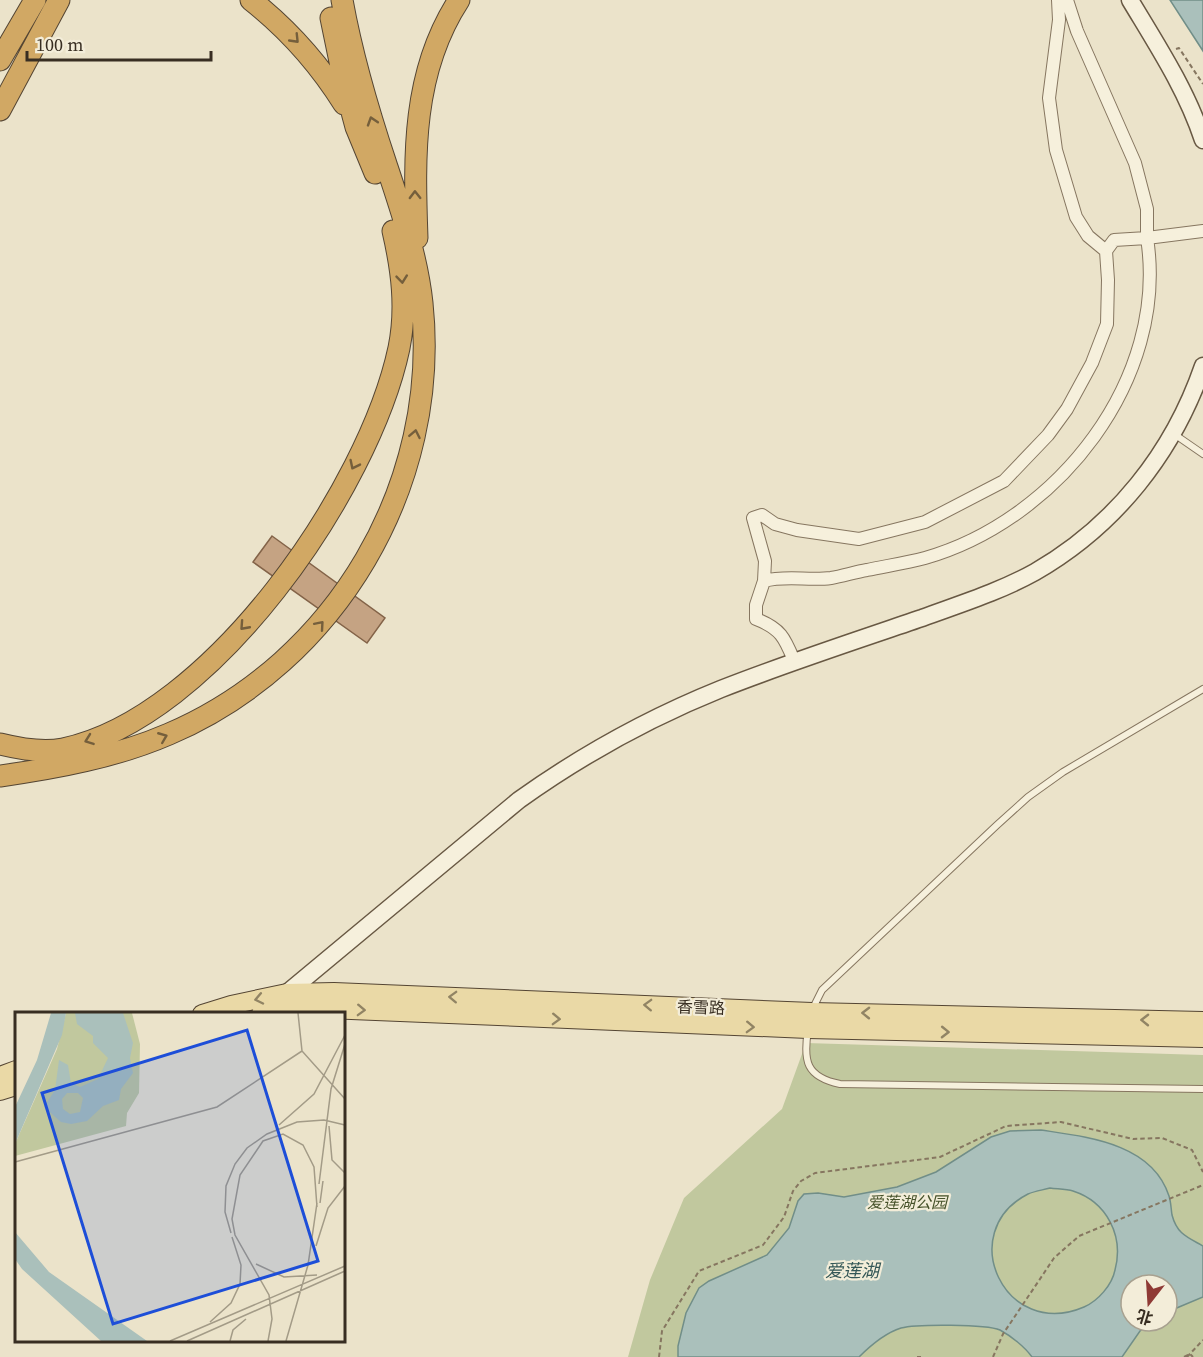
<svg xmlns="http://www.w3.org/2000/svg" width="1203" height="1357" font-family="'Source Serif 4','Noto Sans SC',serif">
<style>
.green{fill:#c1c89e;fill-rule:evenodd}
.water{fill:#aac0bb;stroke:#718e88;stroke-width:1.5;fill-rule:evenodd}
.building{fill:#c5a383;stroke:#836348;stroke-width:1.5}
.lines{fill:none;stroke-linecap:round;stroke-linejoin:round}
.lane-casing{stroke:#867660;stroke-width:8}
.street-casing{stroke:#867660;stroke-width:14}
.secondary-casing{stroke:#685843;stroke-width:19}
.primary-casing{stroke:#544533;stroke-width:20}
.highway-casing{stroke:#544533;stroke-width:23}
.path{stroke:#867660;stroke-width:2;stroke-dasharray:4.5 3;stroke-linecap:butt}
.lane{stroke:#f6f0dc;stroke-width:6}
.street{stroke:#f6f0dc;stroke-width:12}
.secondary{stroke:#f6f0dc;stroke-width:16}
.primary{stroke:#ead9a6;stroke-width:18}
.highway{stroke:#d1a864;stroke-width:21}
.oneway{stroke:#755f3c}
.oneway2{stroke:#918464}
.labels{text-anchor:middle;dominant-baseline:central;stroke-width:4.5;stroke-linejoin:round;paint-order:stroke}
.street-label{font-size:16px;fill:#382e22;stroke:#f3edd9}
.park-label{font-size:16px;font-style:italic;fill:#46522a;stroke:#f3edd9}
.water-label{font-size:18px;font-style:italic;fill:#335656;stroke:#f3edd9}
.inset-road{fill:none;stroke:#a39b87;stroke-width:1.5}
.view{fill:#1d4ed8;fill-opacity:0.15;stroke:#1d4ed8;stroke-width:3}
.inset-edge{fill:none;stroke:#382e22;stroke-width:3}
</style>
<rect width="100%" height="100%" fill="#ebe3ca"/>
<path class="green" d="M806,1043L1203,1055V1357H628L650,1280L684,1198L782,1109ZM1131,1285H1167V1321H1131Z"/>
<path class="water" d="M1170,0H1203V51Z
M1041,1130C1087,1137 1152,1143 1169,1196C1171,1202 1171,1209 1172,1215C1177,1234 1187,1237 1203,1246V1297L1167,1312V1285H1131V1321H1151L1140,1331L1122,1357H1032C1025,1347 1011,1336 1000,1330C986,1324 916,1324 901,1328C885,1333 871,1345 859,1357H678V1346L686,1313L699,1288L709,1281L767,1255L789,1228L798,1201L804,1194L818,1193L844,1197L897,1187L936,1172L991,1137L1010,1131ZM1050,1188C1057,1189 1066,1189 1073,1191C1107,1202 1124,1236 1115,1270C1112,1285 1098,1301 1084,1307C1005,1341 954,1232 1028,1194C1035,1191 1043,1190 1050,1188Z"/>
<path class="building" d="M272,536L385,618L367,643L253,562Z"/>
<g class="lines">
<g class="lane-casing">
<path id="lane" d="M1174,434L1203,454
M813,1008L822,990L997,825L1028,797L1063,772L1203,689
M808,1030C803,1061 806,1077 840,1084L1203,1089"/>
</g>
<g class="street-casing">
<path id="street" d="M1058,0L1059,20L1049,98L1056,150L1076,217L1088,236L1106,251
M764,581L765,561L753,518L762,515L775,524L797,530L859,539L925,522L1004,481L1048,435L1067,409L1092,363L1107,324L1108,280L1106,251L1114,240L1147,238V209L1135,163L1077,31L1067,0
M795,663C785,639 782,629 756,619V605L764,581C786,575 809,581 831,578C843,576 855,572 867,570C886,566 906,563 925,558C1058,520 1169,379 1147,238L1203,231"/>
</g>
<g class="secondary-casing">
<path id="secondary" d="M1130,0C1157,45 1186,89 1203,140
M284,1000L287,993L519,800C582,755 649,718 721,689C787,663 855,641 922,618C960,604 999,592 1035,572C1115,526 1173,453 1203,366"/>
</g>
<g class="primary-casing">
<path id="primary" d="M202,1014L231,1005L287,993L334,992L812,1012L1203,1021
M261,1014L282,1009H327L808,1029L1203,1038
M0,1076L16,1070
M0,1091L16,1086"/>
</g>
<g class="highway-casing">
<path id="highway" d="M251,0C289,30 319,64 344,104
M331,18L345,86L356,127L375,173
M0,60L35,0
M0,110L59,0
M417,238C414,155 412,72 459,0
M0,744C20,749 43,753 63,749C212,718 369,489 399,348C407,308 402,270 393,231
M0,776C57,768 116,757 169,734C337,662 441,484 422,303C417,256 401,209 386,164C368,110 352,56 342,0"/>
</g>
<path class="path" d="M1176,49L1179,48L1203,84
M659,1357L662,1331L699,1271L763,1245L784,1217L793,1191L801,1181L815,1173L940,1157L1006,1126L1061,1122L1133,1139L1162,1138L1192,1150L1203,1172
M917,1357H921
M993,1357L1003,1334L1044,1273L1054,1258L1079,1236L1203,1185
M1184,1357L1190,1354L1193,1357
M1187,1357L1203,1340"/>
<use href="#lane" class="lane"/>
<use href="#street" class="street"/>
<use href="#secondary" class="secondary"/>
<use href="#primary" class="primary"/>
<use href="#highway" class="highway"/>
</g>
<defs><path id="oneway-chevron" d="M-2-3.5L2.5 0L-2 3.5" fill="none" stroke-width="1.6" stroke-linecap="round" stroke-linejoin="round" transform="scale(1.5)"/></defs>
<g class="oneway">
<use href="#oneway-chevron" transform="translate(295 39) rotate(46)"/>
<use href="#oneway-chevron" transform="translate(372 121) rotate(-108)"/>
<use href="#oneway-chevron" transform="translate(415 195) rotate(-91)"/>
<use href="#oneway-chevron" transform="translate(402 279) rotate(84)"/>
<use href="#oneway-chevron" transform="translate(415 434) rotate(-79)"/>
<use href="#oneway-chevron" transform="translate(354 465) rotate(116)"/>
<use href="#oneway-chevron" transform="translate(320 625) rotate(-49)"/>
<use href="#oneway-chevron" transform="translate(244 626) rotate(132)"/>
<use href="#oneway-chevron" transform="translate(163 737) rotate(-22)"/>
<use href="#oneway-chevron" transform="translate(89 740) rotate(160)"/>
</g>
<g class="oneway2">
<use href="#oneway-chevron" transform="translate(453 997) rotate(-178)"/>
<use href="#oneway-chevron" transform="translate(259 999) rotate(168)"/>
<use href="#oneway-chevron" transform="translate(648 1005) rotate(-178)"/>
<use href="#oneway-chevron" transform="translate(361 1010) rotate(2)"/>
<use href="#oneway-chevron" transform="translate(866 1013) rotate(-179)"/>
<use href="#oneway-chevron" transform="translate(556 1019) rotate(2)"/>
<use href="#oneway-chevron" transform="translate(1145 1020) rotate(-179)"/>
<use href="#oneway-chevron" transform="translate(750 1027) rotate(2)"/>
<use href="#oneway-chevron" transform="translate(945 1032) rotate(1)"/>
</g>
<g class="labels">
<g class="street-label">
<text transform="translate(701 1007) rotate(2)">香雪路</text>
</g>
<g class="park-label">
<text x="907" y="1202">爱莲湖公园</text>
</g>
<g class="water-label">
<text x="852" y="1270">爱莲湖</text>
</g>
</g>
<g transform="translate(15 1012)">
<rect width="330" height="330" fill="#ebe3ca"/>
<path d="M51,1H117L125,32L124,81L112,101L111,114L0,144V132L42,37Z" fill="#c1c89e"/>
<path d="M36,1H51L47,23L0,132V95L22,48ZM60,1H108L118,31L115,46L118,61L106,77L104,88L88,94L72,109L56,112L46,110L29,95L40,78L44,48L53,53L56,71L65,75L83,67L93,46L78,31V24L62,12ZM52,81H63L68,86L65,100L55,102L48,97L47,87ZM0,220L34,260L132,329H86L7,257L0,247Z" fill="#aac0bb" fill-rule="evenodd"/>
<path class="inset-road" d="M283,1L287,39L330,87M264,113L299,82L330,23M314,114L317,148L330,161M0,150L202,95L287,39M304,172L316,77L330,32M305,191L308,169M216,221L210,200L211,174L220,152L232,136L252,122L282,110L309,108L330,113M301,234L313,196L330,174M241,252L269,265L302,263M195,310L216,291L225,272L226,253L217,225M155,329L330,254M172,329L330,259M215,329L218,318L231,307M253,329L257,307L254,283L220,223L217,207L225,163L248,129L268,122L288,133L299,155L302,195M271,329L293,253L302,191"/>
<path class="view" d="M232,18L303,249L98,312L27,81Z"/>
<rect width="330" height="330" class="inset-edge"/>
</g>
<g transform="translate(1149 1303) rotate(197)"><circle r="28" fill="#f3edd9" stroke="#a8a190" stroke-width="1.5"/>
<path d="M0-4.5L10 22L0 15L-10 22Z" fill="#8f3a35"/>
<text y="-9" font-size="16" font-weight="bold" text-anchor="middle" fill="#382e22">北</text>
</g>
<path d="M27 51v9h184v-9" fill="none" stroke="#382e22" stroke-width="3"/>
<text x="36" y="51" font-size="18" fill="#382e22" stroke="#f3edd9" stroke-width="4.5" paint-order="stroke">100 m</text>
</svg>
